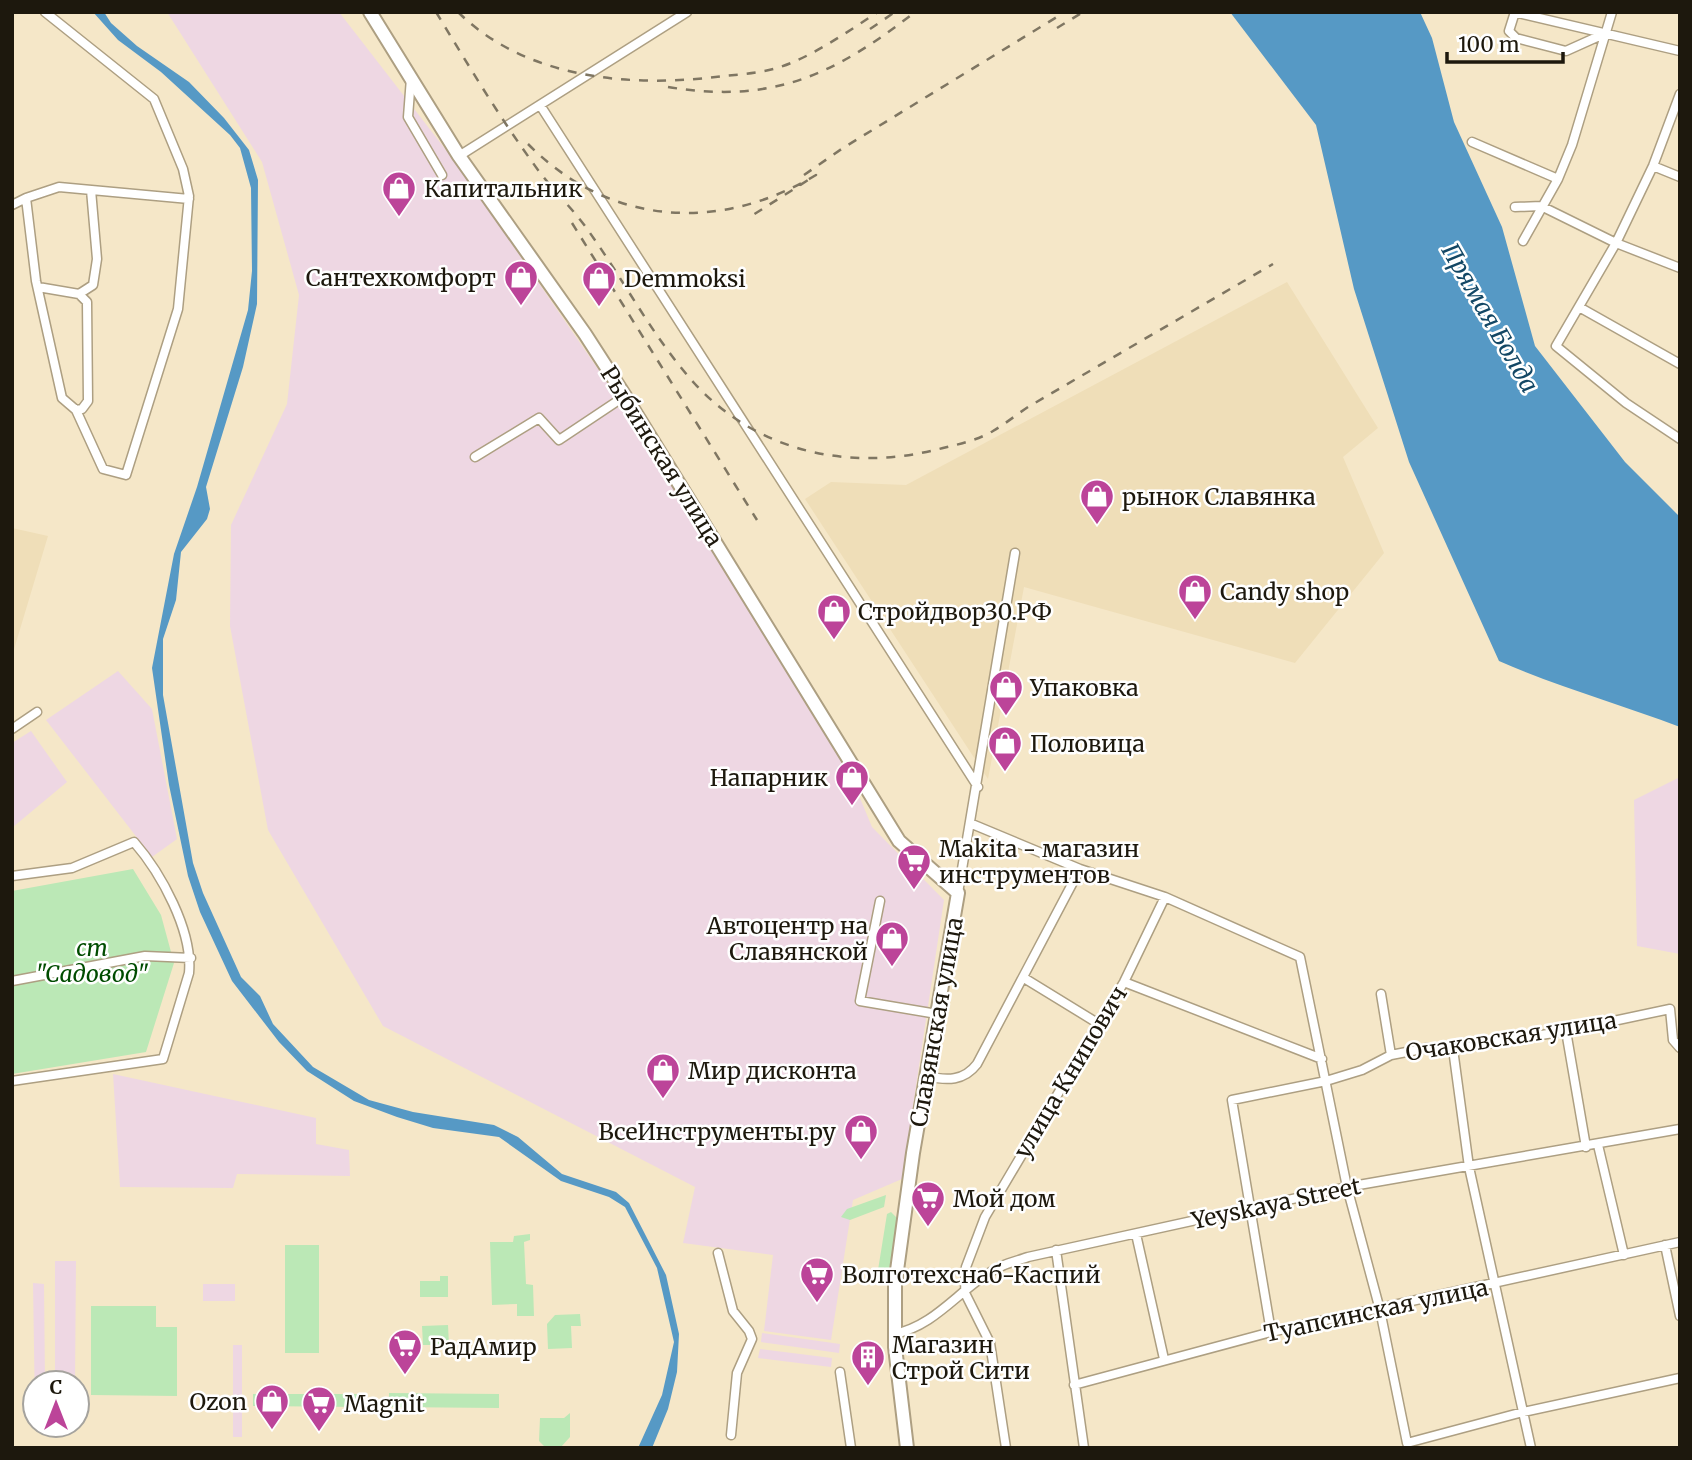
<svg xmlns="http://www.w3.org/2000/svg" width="1692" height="1460" font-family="Merriweather,serif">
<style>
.built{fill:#efdeb8}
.industrial{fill:#eed7e3}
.green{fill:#bbe8b6}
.water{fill:#5699c5}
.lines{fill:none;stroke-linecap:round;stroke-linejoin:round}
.minor-casing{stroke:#ad9f82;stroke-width:11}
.secondary-casing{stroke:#ad9f82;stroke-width:16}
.minor{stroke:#fff;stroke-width:8}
.secondary{stroke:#fff;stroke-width:12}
.rail{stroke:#7f7662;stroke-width:2.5;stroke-dasharray:9 9;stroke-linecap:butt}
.labels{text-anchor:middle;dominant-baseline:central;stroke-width:5;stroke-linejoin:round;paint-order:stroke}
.poi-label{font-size:23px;fill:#1d180d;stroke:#fff;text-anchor:start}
.street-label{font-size:23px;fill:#1d180d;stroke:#fff}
.park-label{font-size:23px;font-style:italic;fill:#004c00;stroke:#fff}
.water-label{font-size:24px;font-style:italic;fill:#134765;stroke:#fff}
</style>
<rect width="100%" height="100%" fill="#f5e7c8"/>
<path class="built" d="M1287,282L1378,428L1343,457L1384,553L1295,663L1024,587L988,779L805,499L831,482L906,485Z
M12,528L48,536L12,656Z"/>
<path class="industrial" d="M167,12H339L456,163L627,411L845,762L872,827L944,900L902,1179L853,1200L831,1340L764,1331L773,1255L683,1243L695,1187L383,1026L268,830L230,626L231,525L287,404L299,295L262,162Z
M118,671L152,709L177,839L152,857L46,720Z
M31,731L67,782L13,827L12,743Z
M1680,777V954L1637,946L1634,800Z
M113,1074L316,1118V1144L349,1150L350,1176L237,1174L233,1188L120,1187Z
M55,1261H76L75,1383H55Z
M33,1283L44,1284L45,1383H35V1413Z
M203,1284H235V1301H203Z
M762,1333L840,1344L839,1353L761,1342Z
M233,1345H242V1437H233Z
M760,1349L832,1358L831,1367L758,1358Z"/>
<path class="green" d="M133,869L161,915L174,963L146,1052L12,1074V891Z
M886,1195L884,1207L850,1220L841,1217L847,1209Z
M891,1212L898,1219L888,1276L881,1277L878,1270L887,1214Z
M530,1234V1240L524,1242L526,1284L533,1285L534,1316H517V1304L492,1305L490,1242H513L514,1236Z
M285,1245H319V1353H285Z
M440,1276H448V1297H420V1281H440Z
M91,1306H156V1327H177V1396L91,1395Z
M580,1314L581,1326H571L572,1348L548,1349L547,1324L555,1315Z
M448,1325L449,1345H423L422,1326Z
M389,1393L499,1394V1408L389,1407Z
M253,1394H360V1407L253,1406Z
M570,1413V1437L561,1447L544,1446L539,1441L540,1418H564Z"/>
<path class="water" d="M93,12H104L111,23L137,46L189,82L224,118L249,150L258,180L257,304L243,367L206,487L210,509L207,519L181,552L176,600L163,639V695L193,863L203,893L241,977L260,996L273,1024L313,1067L369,1100L413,1112L494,1125L518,1137L562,1174L616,1192L629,1203L666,1275L679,1334L677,1372L668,1409L652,1448H638L662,1395L674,1342L657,1268L625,1207L609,1197L561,1181L499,1137L433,1128L397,1117L354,1101L307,1071L279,1042L232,981L200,912L188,876L169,785L152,668L174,554L197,487L248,310L252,271L251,188L240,148L230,135L161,72L118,40Z
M1230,12H1420L1432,38L1454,122L1502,227L1535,346L1625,462L1680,517V727C1620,704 1558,687 1499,661L1409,462L1354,289L1316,125Z"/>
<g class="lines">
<g class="minor-casing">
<path id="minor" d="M1514,12L1680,51
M1515,12L1509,31L1516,38L1566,51L1606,33
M411,78L408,117L442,175
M1680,94L1653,166L1616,243L1556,346L1626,403L1680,439
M540,105L978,787
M1472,142L1558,179
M459,156L687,12
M1653,166L1680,177
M26,198L59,187L189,199
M12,205L26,198L36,281L62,398L76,410L103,469L126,475L178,309L189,196L183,169L154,99L45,12
M1515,207L1541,206L1616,243L1680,268
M1523,241L1558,179L1572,145L1612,12
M38,287L79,294L93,285L97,259L91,190
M1579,307L1680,364
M76,410L82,409L88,401L87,302L79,294
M475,457L539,418L559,440L625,396
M12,729L37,712
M972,824L1080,869L1165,897L1300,957L1347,1187L1380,1310L1407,1443L1523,1412L1680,1378
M12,876L72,868L134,842C161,873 193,931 189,973L163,1059L12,1081
M958,893L1015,553
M880,901L860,1001L937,1014
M1024,978L1099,1024
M12,981L145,956L191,958
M1124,982L1322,1059
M1381,994L1391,1055
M1566,1031L1586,1147
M1453,1049L1469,1167L1531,1448
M927,1076C947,1081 964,1081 977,1064L1080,869
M1598,1145L1624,1255
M1136,1234L1164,1359
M1665,1245L1680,1316
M1056,1250L1084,1448
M718,1253L733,1311L749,1331L752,1339L737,1373L731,1435
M1271,1332L1232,1100L1326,1081L1362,1070L1391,1055L1427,1048L1453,1049L1566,1031L1670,1009L1673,1040L1680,1048
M894,1334C939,1325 962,1284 1002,1266C1010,1262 1020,1260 1028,1257L1347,1187L1680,1129
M840,1372L851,1448
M1074,1385L1271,1332L1680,1242
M1006,1448L990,1343L965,1293L966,1267L985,1217L1124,982L1165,897"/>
</g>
<g class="secondary-casing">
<path id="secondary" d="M370,12L459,156L585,334L625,396L899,841L958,893L913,1153L895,1285V1347L907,1448"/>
</g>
<use href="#minor" class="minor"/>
<use href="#secondary" class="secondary"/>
<path class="rail" d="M436,12C467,63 498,115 533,163C550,188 573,208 590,233C625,282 654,339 695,384C760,454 853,472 943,448C960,444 978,440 993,431C1005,424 1016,415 1028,407L1273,264
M458,12C527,80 633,88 723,76C746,74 770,72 791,63C822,50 850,30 878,12
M1057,28L1083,12
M870,29L895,12
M668,87C772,104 833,76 915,12
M528,144C609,226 719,233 816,175L753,215
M804,175L843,148L1065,12
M572,223L757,520"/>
</g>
<defs>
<g id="shop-pin" transform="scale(1.75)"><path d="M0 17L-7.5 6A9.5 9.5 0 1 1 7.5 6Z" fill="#bc4499" stroke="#fff"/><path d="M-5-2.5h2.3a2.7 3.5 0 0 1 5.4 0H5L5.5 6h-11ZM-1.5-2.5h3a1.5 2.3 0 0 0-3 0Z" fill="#fff"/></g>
<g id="supermarket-pin" transform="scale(1.75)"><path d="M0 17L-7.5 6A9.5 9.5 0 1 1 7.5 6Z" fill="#bc4499" stroke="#fff"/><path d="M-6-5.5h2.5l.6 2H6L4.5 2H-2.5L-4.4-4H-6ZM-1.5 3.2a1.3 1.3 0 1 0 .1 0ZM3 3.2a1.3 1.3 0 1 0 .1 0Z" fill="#fff"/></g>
<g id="building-pin" transform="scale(1.75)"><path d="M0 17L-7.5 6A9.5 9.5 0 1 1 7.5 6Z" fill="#bc4499" stroke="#fff"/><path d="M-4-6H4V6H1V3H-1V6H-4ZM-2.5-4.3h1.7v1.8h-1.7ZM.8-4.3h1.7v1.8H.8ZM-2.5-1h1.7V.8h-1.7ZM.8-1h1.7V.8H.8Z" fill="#fff"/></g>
</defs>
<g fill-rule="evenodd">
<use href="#shop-pin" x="399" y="188"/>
<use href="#shop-pin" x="521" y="277"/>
<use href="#shop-pin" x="599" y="278"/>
<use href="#shop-pin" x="1097" y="496"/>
<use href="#shop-pin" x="1195" y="591"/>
<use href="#shop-pin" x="834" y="611"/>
<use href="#shop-pin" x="1006" y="687"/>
<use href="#shop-pin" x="1005" y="743"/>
<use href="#shop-pin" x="852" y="777"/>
<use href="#supermarket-pin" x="914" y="861"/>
<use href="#shop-pin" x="892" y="938"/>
<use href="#shop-pin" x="663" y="1070"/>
<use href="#shop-pin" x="861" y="1131"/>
<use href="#supermarket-pin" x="928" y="1198"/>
<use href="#supermarket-pin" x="817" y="1274"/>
<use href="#supermarket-pin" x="405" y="1346"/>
<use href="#building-pin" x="868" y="1357"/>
<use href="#shop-pin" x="272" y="1401"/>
<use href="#supermarket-pin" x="319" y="1403"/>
</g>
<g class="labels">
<g class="poi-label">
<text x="424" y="188">Капитальник</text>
<text x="496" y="277" text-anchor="end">Сантехкомфорт</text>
<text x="624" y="278">Demmoksi</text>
<text x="1122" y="496">рынок Славянка</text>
<text x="1220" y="591">Candy shop</text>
<text x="858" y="611">Стройдвор30.РФ</text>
<text x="1030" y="687">Упаковка</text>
<text x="1030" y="743">Половица</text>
<text x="828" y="777" text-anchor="end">Напарник</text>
<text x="939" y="848">Makita - магазин<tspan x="939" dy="26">инструментов</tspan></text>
<text x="868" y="925" text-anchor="end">Автоцентр на<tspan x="868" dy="26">Славянской</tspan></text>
<text x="688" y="1070">Мир дисконта</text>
<text x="836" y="1131" text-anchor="end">ВсеИнструменты.ру</text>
<text x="953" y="1198">Мой дом</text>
<text x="842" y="1274">Волготехснаб-Каспий</text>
<text x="892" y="1344">Магазин<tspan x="892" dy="26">Строй Сити</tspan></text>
<text x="430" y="1346">РадАмир</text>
<text x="247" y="1401" text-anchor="end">Ozon</text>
<text x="344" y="1403">Magnit</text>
</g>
<g class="street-label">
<text transform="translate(662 456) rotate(58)">Рыбинская улица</text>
<text transform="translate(936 1022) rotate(-80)">Славянская улица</text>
<text transform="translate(1511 1036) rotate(-9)">Очаковская улица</text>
<text transform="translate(1070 1072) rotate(-59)">улица Книпович</text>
<text transform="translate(1276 1203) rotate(-12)">Yeyskaya Street</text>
<text transform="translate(1376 1310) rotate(-12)">Туапсинская улица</text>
</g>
<g class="park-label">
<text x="92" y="947">ст<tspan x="92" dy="26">"Садовод"</tspan></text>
</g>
<g class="water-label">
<text transform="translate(1490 318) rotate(60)">Прямая Болда</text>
</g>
</g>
<rect width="1692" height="1460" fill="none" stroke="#1d180d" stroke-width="28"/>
<g transform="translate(56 1404)"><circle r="33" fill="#ffffff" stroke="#a5a39e" stroke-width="2"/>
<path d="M0-5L12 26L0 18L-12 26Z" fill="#bc4499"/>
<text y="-10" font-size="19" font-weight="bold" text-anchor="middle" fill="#1d180d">С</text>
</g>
<path d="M1447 52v10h116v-10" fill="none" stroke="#1d180d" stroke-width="3.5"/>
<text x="1458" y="52" font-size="21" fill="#1d180d" stroke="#ffffff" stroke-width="5" paint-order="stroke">100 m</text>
</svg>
